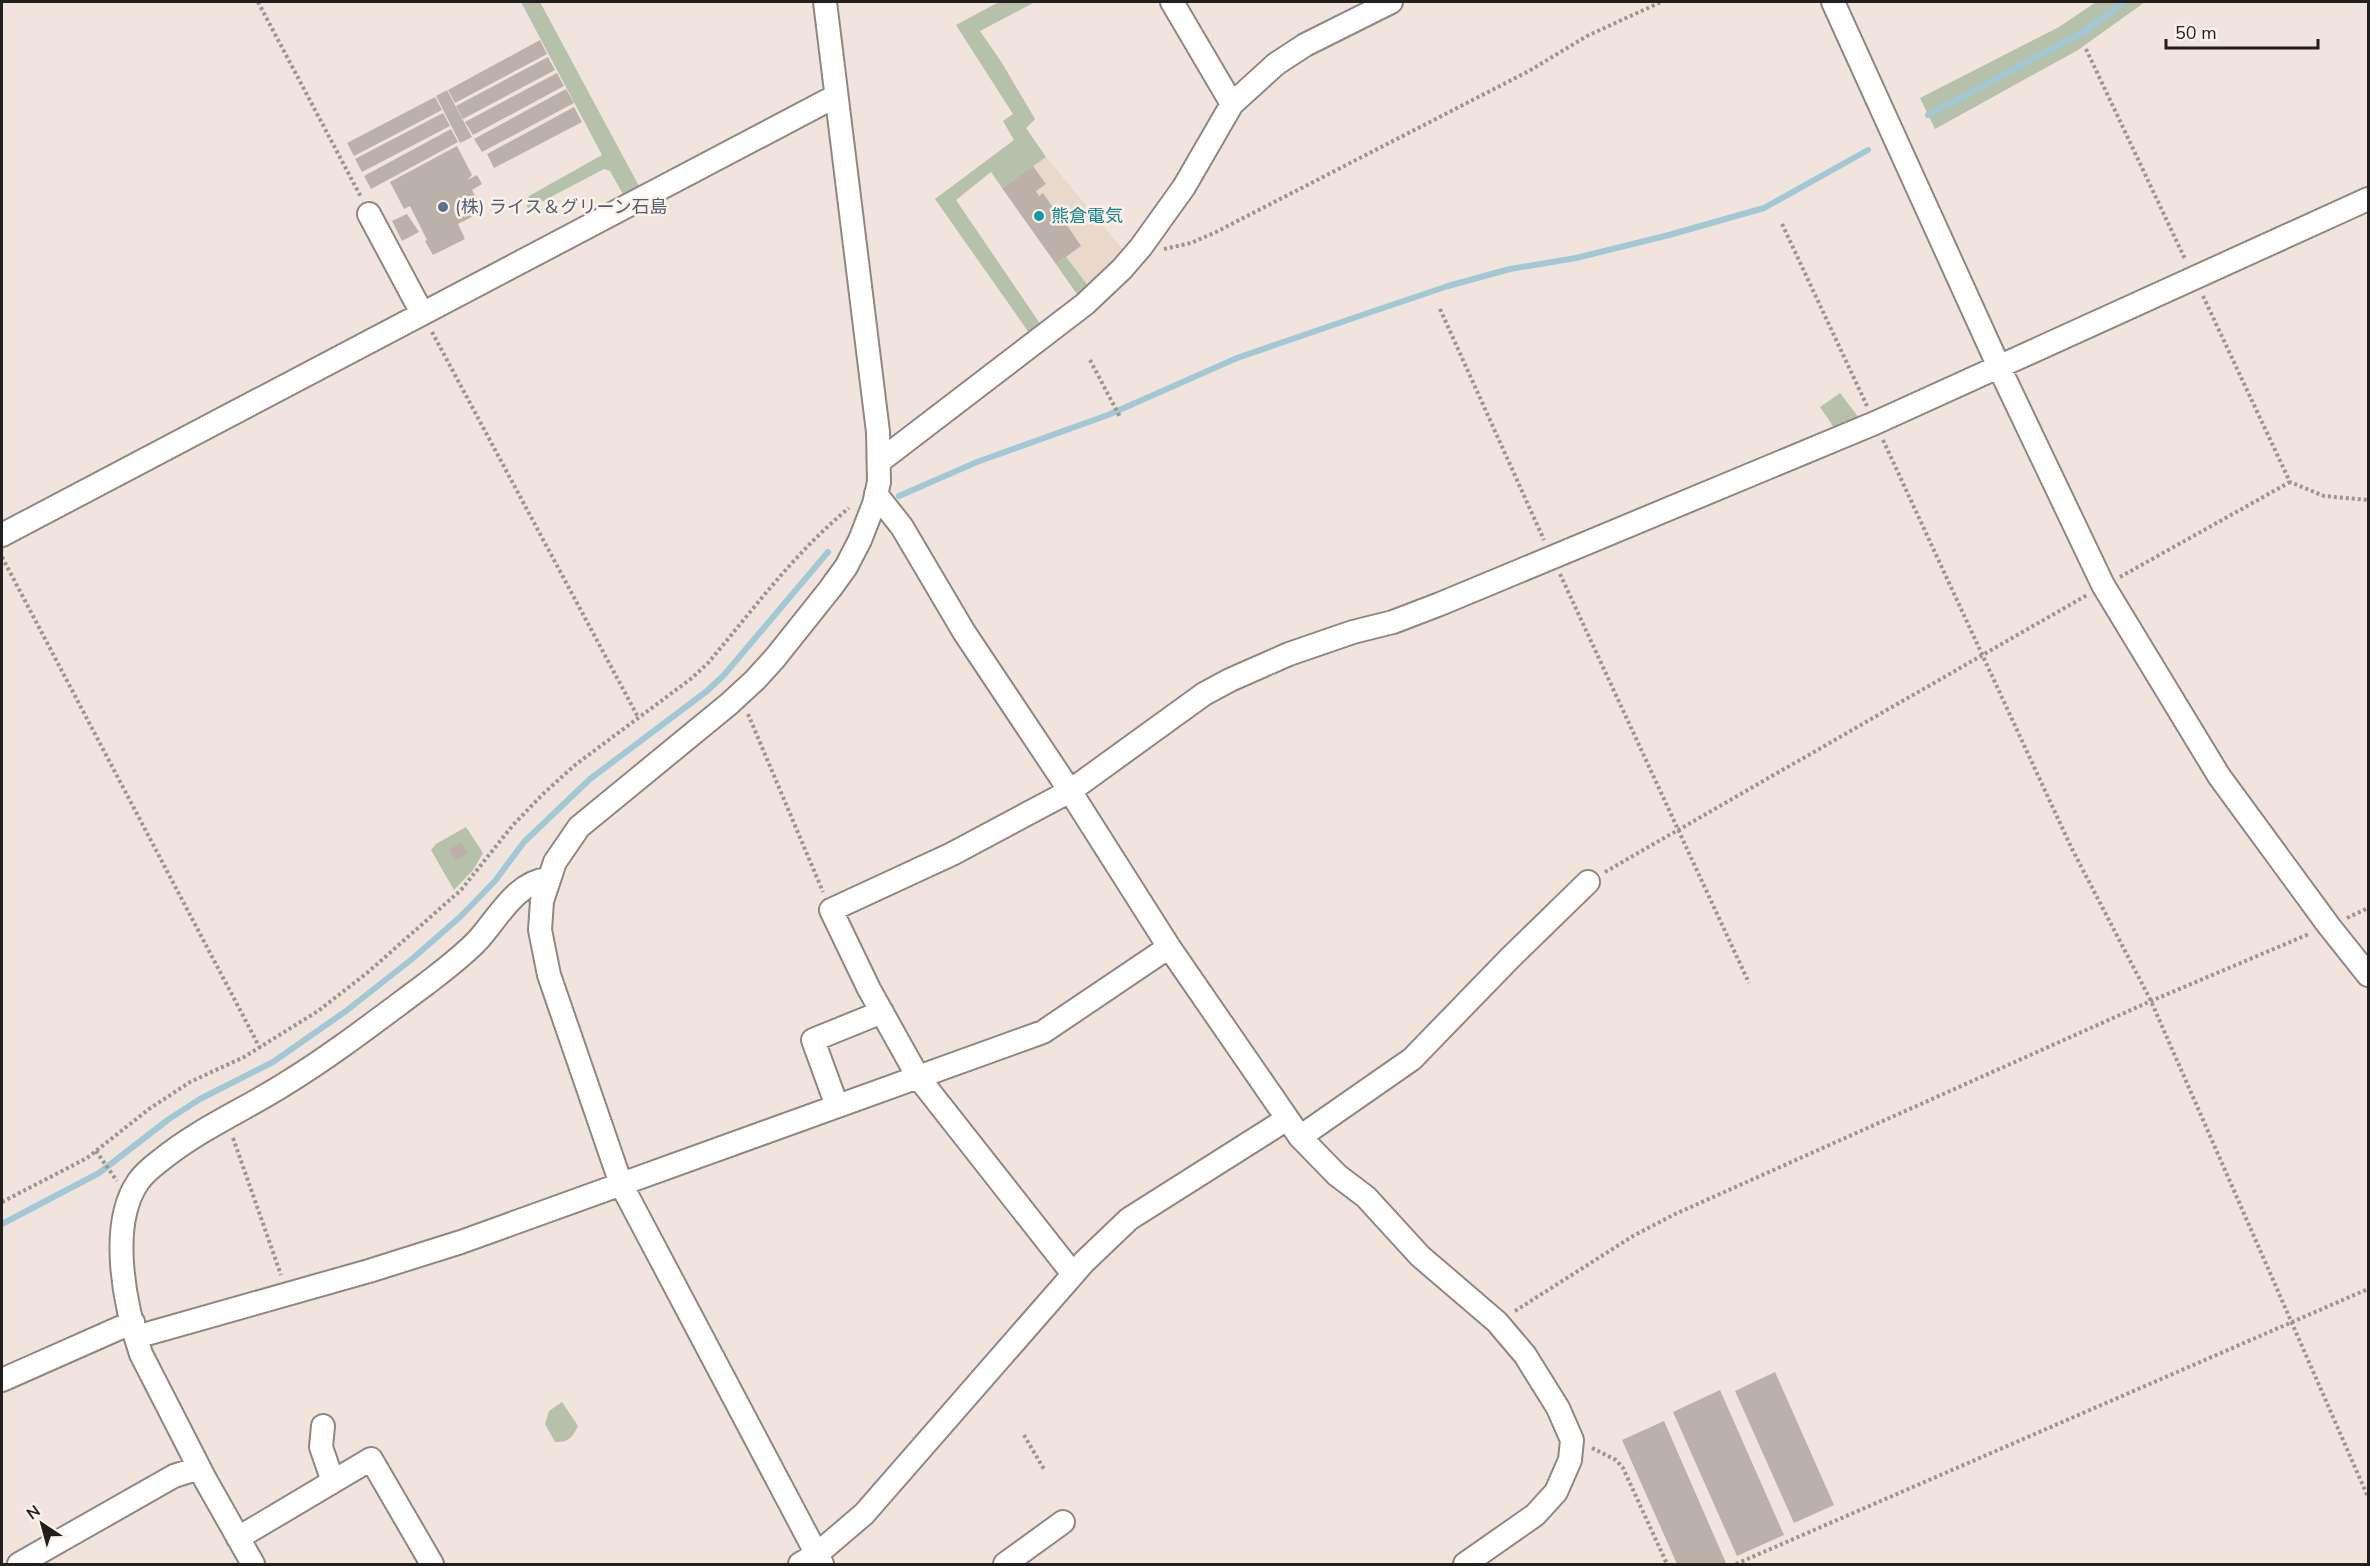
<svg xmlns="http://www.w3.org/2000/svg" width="2370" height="1566" font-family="'Nunito Sans','Noto Sans JP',sans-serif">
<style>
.built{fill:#ead8cb}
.green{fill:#b5c1ab}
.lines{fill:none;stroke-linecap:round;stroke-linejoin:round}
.stream{stroke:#a2c8d5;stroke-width:6}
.building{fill:#bcb1a9}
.minor-casing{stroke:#928780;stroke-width:26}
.path{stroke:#9d948e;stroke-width:4;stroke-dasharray:3 3;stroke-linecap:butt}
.minor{stroke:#fff;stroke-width:22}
.service-dot{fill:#5c6f8a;stroke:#fdf2e9;stroke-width:2}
.culture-dot{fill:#0f9aa8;stroke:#fdf2e9;stroke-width:2}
.labels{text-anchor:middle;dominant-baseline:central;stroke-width:5;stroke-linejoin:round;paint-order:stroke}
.service-label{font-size:18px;fill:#4e5e75;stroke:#fdf2e9;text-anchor:start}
.culture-label{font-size:18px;fill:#0d838f;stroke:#fdf2e9;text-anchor:start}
</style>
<rect width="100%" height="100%" fill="#f0e4dc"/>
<path class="built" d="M1046,157L1124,251L1079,297L1002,188Z"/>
<path class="green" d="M521,2H540L640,188L624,196L610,171L604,169L528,209L526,203L529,196L602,155Z
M999,2H1035L980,31L1002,63L1035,119L1026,128L1046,157L1002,188L991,172L956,200L1043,328L1032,337L935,199L1014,140L1003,121L1013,114L956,25Z
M2096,2H2145L2078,50L1935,129L1920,98L2059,27Z
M1066,257L1086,283L1087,288L1079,297L1056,264Z
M1840,393L1862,422L1837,432L1820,407Z
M466,827L483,853L473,870L454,890L431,850L436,844Z
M562,1402L578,1426C573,1437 568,1443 555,1442L545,1424L549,1411Z"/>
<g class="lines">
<path class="stream" d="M1928,115L2085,31L2124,2
M899,496L977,462L1108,415L1237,358L1371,312L1448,286L1510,269L1576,258L1669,235L1764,208L1868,150
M2,1224L99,1173L169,1119L200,1099L273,1062L346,1011L412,959L460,917L495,881L524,842L590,779L707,691L724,675L828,552"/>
</g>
<path class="building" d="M540,40L547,54L455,103L448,90Z
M548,57L555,70L463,119L456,106Z
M557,73L564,86L473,135L465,122Z
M566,89L574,103L482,152L474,139Z
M447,90L472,137L460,143L436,96Z
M435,97L442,110L354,156L347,143Z
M574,107L582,122L494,168L487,154Z
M443,113L450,126L362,172L355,159Z
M451,129L458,142L371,189L364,176Z
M457,146L472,175L467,180L477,175L482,184L472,190L483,211L458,224L465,239L433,255L425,241L427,240L410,206L404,209L390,182Z
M1033,166L1046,184L1036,191L1039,196L1043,193L1058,215L1054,217L1060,226L1065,222L1081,246L1056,264L1002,188Z
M407,214L419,232L402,241L392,221Z
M461,842L468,853L456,861L449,850Z
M1775,1372L1834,1505L1794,1523L1735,1391Z
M1720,1390L1784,1535L1737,1556L1673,1412Z
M1664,1421L1726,1563L1722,1564H1677L1622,1440Z"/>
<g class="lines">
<g class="minor-casing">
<path id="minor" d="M1172,2L1232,104
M1833,2L1999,367L2103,585L2219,776L2329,926L2368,975
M369,214L422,313
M880,461L1085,304L1122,269L1141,247L1184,187L1232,104L1276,64L1305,45L1391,2
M876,494L902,527L964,632L1070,791L1169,947L1300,1137L1337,1175L1366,1197L1420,1256L1497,1322L1525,1355L1558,1408L1572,1440L1570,1460L1556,1492L1535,1515L1465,1564
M2,535L836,96
M837,1106L813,1040L882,1012
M1300,1137L1412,1059L1510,958L1588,882
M1073,1274L918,1077L869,989L831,910L952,854L1070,791L1204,694L1230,680L1289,654L1353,632L1393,622L1440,604L1875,423L2368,199
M136,1337L369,1271L461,1242L1043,1032L1169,947
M2,1380L133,1322
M323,1426L321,1447L330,1473L331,1483
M238,1538L371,1459L432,1564
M19,1564L174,1476L199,1468
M253,1564L205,1479L141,1354C125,1307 108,1226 138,1182C144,1173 153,1166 161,1160C199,1129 244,1110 285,1084C334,1054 380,1018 426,984C444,970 463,956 478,940C498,918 516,882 548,879
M800,1564L817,1554L864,1514L1084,1262L1129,1219L1287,1119
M822,1564L621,1184L549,975L540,930L542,901L555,862L579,827L729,704L755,680L775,658L830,589L846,567L860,540L874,504L879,482L878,432L825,2
M1005,1564L1063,1522"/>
</g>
<path class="path" d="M258,2L361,197
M2086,49L2185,259
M1782,224L1867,406
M1164,249L1191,243L1216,232L1529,71L1587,36L1661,2
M2203,296L2290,482L2324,496L2368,500
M1440,309L1544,540
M432,332L638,717
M1090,360L1120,417
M1883,440L2072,849L2151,1001L2368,1497
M2,557L260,1048
M1560,574L1749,983
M2120,577L2290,482
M748,714L823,892
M1605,872L2087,595
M2347,918L2368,908
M233,1138L281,1275
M96,1151L117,1181
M2,1202L87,1158L149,1109L190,1082L244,1057L318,1011L367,973L461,890L513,825L543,794L575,765L692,678L708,663C753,610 795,552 849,508
M1515,1311L1633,1236L1673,1215L2151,1001L2309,934
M1024,1435L1045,1471
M1592,1448L1616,1460L1623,1468L1667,1564
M1736,1564L2368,1289"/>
<use href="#minor" class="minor"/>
</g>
<circle class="service-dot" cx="443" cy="207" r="6"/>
<circle class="culture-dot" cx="1039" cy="216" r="6"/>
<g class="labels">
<g class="service-label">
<text x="455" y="207">(株) ライス＆グリーン石島</text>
</g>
<g class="culture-label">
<text x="1051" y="216">熊倉電気</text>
</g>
</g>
<rect width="2370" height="1566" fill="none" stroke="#231f1c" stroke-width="6"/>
<g transform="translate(42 1524) rotate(324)" stroke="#fdf2e9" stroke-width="4.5" paint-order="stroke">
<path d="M0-4.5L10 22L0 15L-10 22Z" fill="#231f1c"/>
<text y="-9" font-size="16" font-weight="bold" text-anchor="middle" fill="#231f1c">N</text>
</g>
<path d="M2166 39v9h152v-9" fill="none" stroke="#231f1c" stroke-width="3"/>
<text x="2175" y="39" font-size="18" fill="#231f1c" stroke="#fdf2e9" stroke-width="4.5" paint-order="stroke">50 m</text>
</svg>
